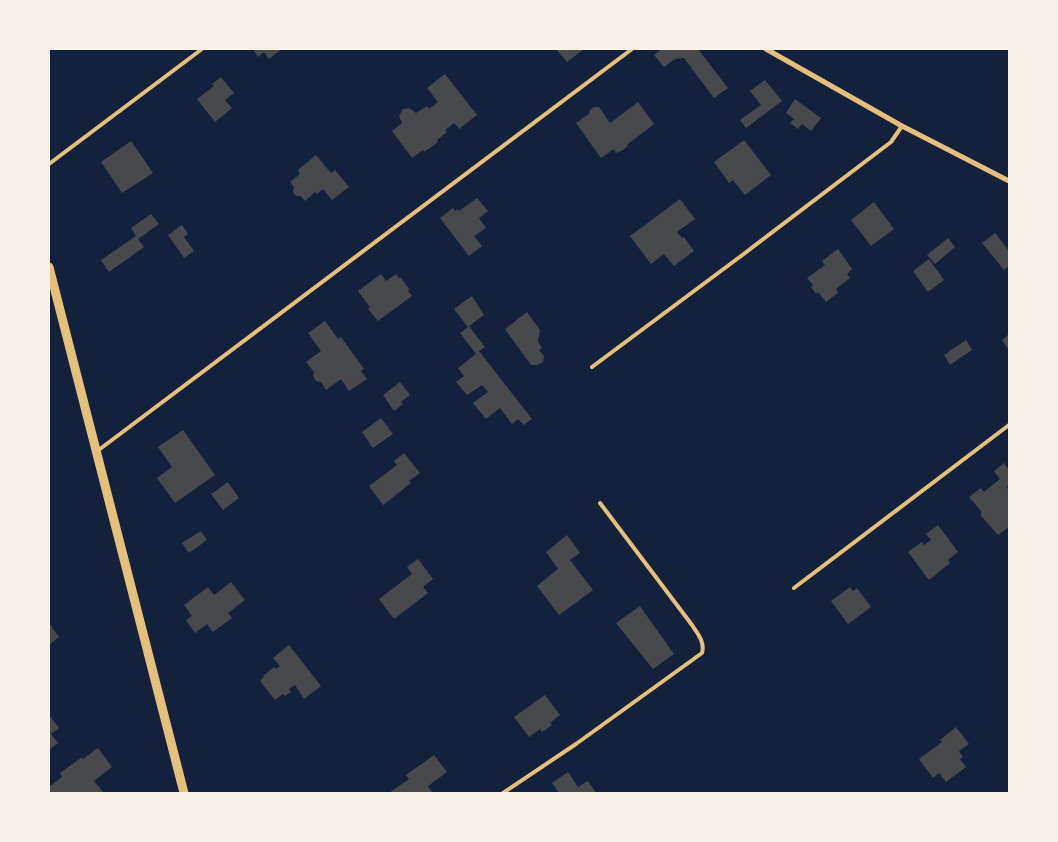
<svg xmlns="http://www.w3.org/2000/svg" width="1058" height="842" font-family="Overpass,sans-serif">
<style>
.building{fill:#48494c}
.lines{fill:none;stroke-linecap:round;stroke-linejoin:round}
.service{stroke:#e5c07b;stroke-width:4}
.minor{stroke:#e5c07b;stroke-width:5}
.tertiary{stroke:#e5c07b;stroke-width:9}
</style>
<rect width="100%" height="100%" fill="#14213d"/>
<path class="building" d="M253,49H282L269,59L264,52L258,57Z
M556,49H584L567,62Z
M662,49H698L728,88L714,98L684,58L675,59L664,67L654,55Z
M445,74L477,115L459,129L454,123L445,130L447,132L437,140L438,142L424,152L423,150L412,158L392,131L402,123L399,116L403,109L409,108L416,113L427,106L429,109L438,102L427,88Z
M221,77L234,93L225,100L232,108L215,122L197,99L214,86L212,84Z
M765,80L782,101L746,128L740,120L761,105L750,91Z
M795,99L821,118L811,131L802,124L798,129L790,123L794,119L786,113Z
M638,102L654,124L628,144L627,147L623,150L616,153L614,149L601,158L576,123L589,114L590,110L594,107H599L610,123Z
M744,140L771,175L745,195L733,180L729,183L714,162Z
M131,141L153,173L122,193L101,162Z
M316,155L331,173L335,170L349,187L332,200L323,189L317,194L315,192L305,201L301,196H296L293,192L294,187L290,182L300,174L298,170Z
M477,198L488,211L479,218L486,228L474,236L482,246L469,256L440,218L453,208L455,211L458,209L459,211Z
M680,199L695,219L677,232L682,238L684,237L694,251L674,266L664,254L651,264L630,236Z
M874,202L894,229L871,246L851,220Z
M151,214L159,224L138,239L144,247L109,272L101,260L136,236L131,228Z
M182,225L188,234L184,237L194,251L184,258L168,235Z
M995,233L1009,251V266L1004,270L982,243Z
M948,238L955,247L935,264L927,255Z
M838,249L852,269L847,274L850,278L836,289L838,293L826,302L818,292L816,294L811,287L813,285L807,278L825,265L822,261Z
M929,259L944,280L928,292L913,271Z
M381,274L386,281L396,274L399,278L400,277L410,290L408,291L412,296L378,321L368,309L370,307L358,291Z
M472,296L484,315L469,326L485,347L479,351L532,419L524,425L518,419L512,424L500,408L486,419L473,403L488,392L482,385L467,395L456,382L464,376L458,368L476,354L460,333L468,327L454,309Z
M527,312L540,330L538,342L542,348L539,350L544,356L543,362L537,365H531L505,329Z
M325,321L338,339L341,337L364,369L361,371L367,379L349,391L341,379L326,390L321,382L316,381L313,376L314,372L306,362L321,351L308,333Z
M1009,334V350L1002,340Z
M966,340L972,350L950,365L944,355Z
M400,382L410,395L401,402L403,404L394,411L383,395Z
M381,418L393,434L373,448L362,432Z
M183,430L215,475L175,503L157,478L172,467L158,447Z
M404,453L420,473L409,481L411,483L383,505L369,486L397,465L394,461Z
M1004,463L1009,470V485L1007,487L1009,490V527L998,535L981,516V511L969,497L981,488L984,492L1000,479L994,471Z
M228,482L239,498L223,510L211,494Z
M938,525L958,552L948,560L950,563L929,580L908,552L922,542L924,545L931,540L926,534Z
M201,531L207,540L189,553L182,543Z
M567,535L580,553L570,560L593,590L559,615L537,586L558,569L546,552Z
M418,559L433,579L423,587L428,593L394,619L379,599L412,574L407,567Z
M231,582L245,600L228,613L232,618L213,632L207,624L195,633L186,620L192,616L184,605L208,587L214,595Z
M850,587L853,591L857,588L871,607L848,624L831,601Z
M640,606L674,654L653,669L616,623Z
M49,623L59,637L49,645Z
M289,645L321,686L304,699L295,685L289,689L291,692L285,696L283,694L275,700L260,681L264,677L263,676L274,667L276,669L280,666L273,658Z
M545,695L560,715L550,723L552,725L542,732L540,729L529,737L514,717Z
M49,715L59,728L51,734L58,743L49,750Z
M956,727L969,744L959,751L963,757L960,759L966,767L946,782L939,773L933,778L919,759L942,742L940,740Z
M98,748L112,767L94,781L104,793H51L49,787L62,777L60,773L82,757L83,759Z
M434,755L447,772L428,786L431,791L436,793H389L409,779L406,775Z
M568,772L578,787L588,781L596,793H559L552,783Z"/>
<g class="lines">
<path class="service" d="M49,164L202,49
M592,367L741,256L891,142L902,126
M96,452L632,49
M794,588L1009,425
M503,793L576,744L702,653C705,642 698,634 692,625L600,503"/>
<path class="minor" d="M766,49L902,126L1009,181"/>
<path class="tertiary" d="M49,267L184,793"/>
</g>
<rect width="1058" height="842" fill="none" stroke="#f6f1e7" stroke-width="100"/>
</svg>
